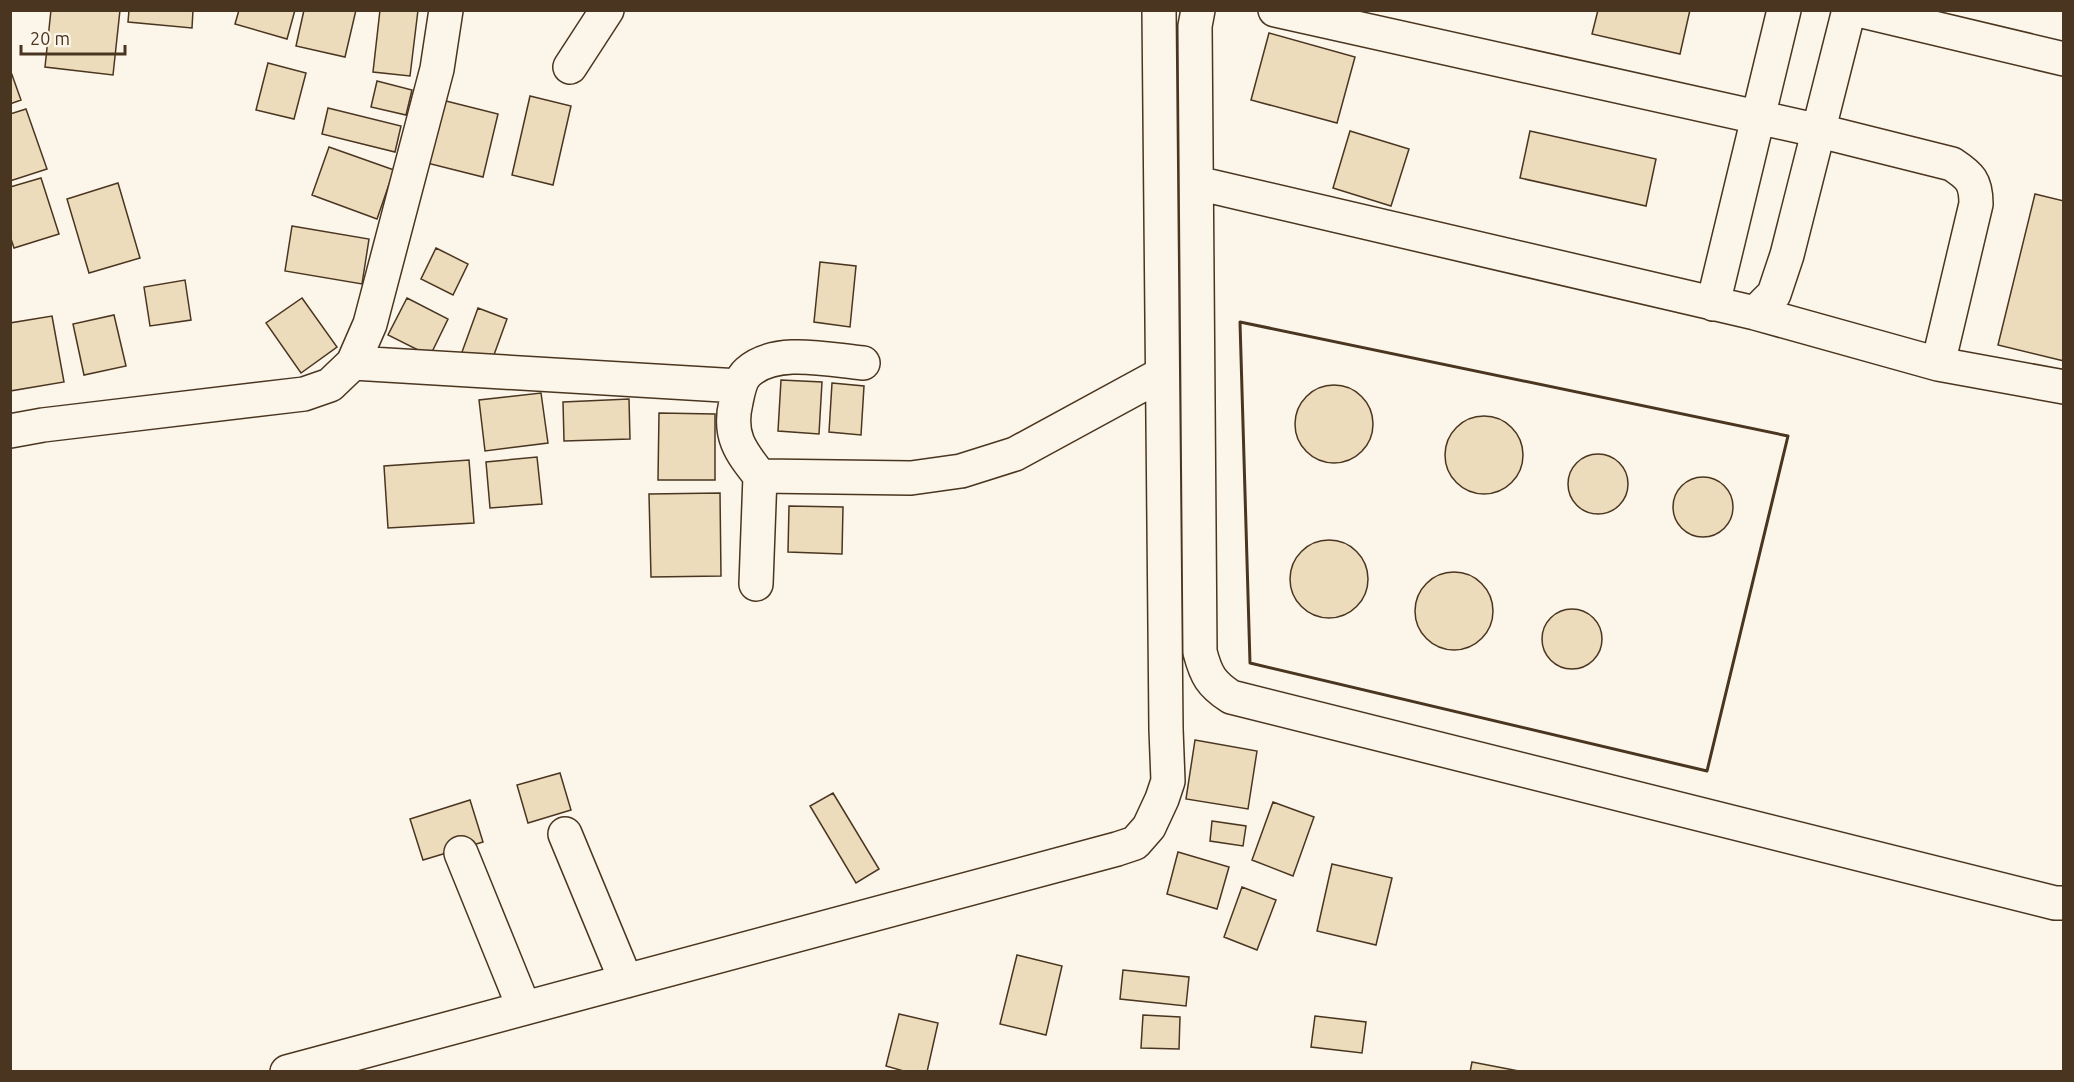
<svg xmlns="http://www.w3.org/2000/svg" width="2074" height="1082" font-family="Ubuntu,sans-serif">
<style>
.building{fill:#ecdcbc;stroke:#4a3520;stroke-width:1.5}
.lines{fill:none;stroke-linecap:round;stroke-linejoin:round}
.minor-casing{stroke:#4a3520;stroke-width:36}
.minor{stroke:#fbf6e9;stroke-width:33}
.wall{stroke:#4a3520;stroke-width:3}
</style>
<rect width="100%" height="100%" fill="#fbf6e9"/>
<path class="building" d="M51,10H120L113,75L45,67Z
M129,10H193L192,28L128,22Z
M239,10H295L287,39L235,24Z
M304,10H356L345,57L296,46Z
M380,10H418L410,76L373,72Z
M1598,10H1690L1680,54L1592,34Z
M1269,33L1355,57L1337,123L1251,100Z
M268,63L306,73L294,119L256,110Z
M11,72L21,100L10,104V72Z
M377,81L412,90L406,115L371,107Z
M530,96L571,106L553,185L512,175Z
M442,100L498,114L483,177L427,163Z
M328,108L401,126L395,152L322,134Z
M26,109L47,169L10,181V114Z
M1350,131L1409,149L1391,206L1333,188Z
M1530,131L1656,159L1646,206L1520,178Z
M329,147L394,170L377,219L312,195Z
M41,178L59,234L14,248L10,236V187Z
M118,183L140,258L89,273L67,199Z
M2035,194L2064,201V361L1998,345Z
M292,226L369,239L362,284L285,271Z
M436,248L468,264L453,295L421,279Z
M820,262L856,266L850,327L814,322Z
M185,280L191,320L150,326L144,287Z
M302,298L337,347L301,373L266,323Z
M407,298L448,319L430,356L388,335Z
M478,308L507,319L491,363L462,352Z
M114,315L126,366L84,375L73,324Z
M52,316L64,382L10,391V323Z
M781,380L822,382L819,434L778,431Z
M832,383L864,386L861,435L829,432Z
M1295 424a39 39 0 1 1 78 0a39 39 0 1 1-78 0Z
M541,393L548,443L485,451L479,400Z
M629,399L630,439L564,441L563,402Z
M659,413L715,414V480H658Z
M1445 455a39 39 0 1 1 78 0a39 39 0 1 1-78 0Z
M1568 484a30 30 0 1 1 60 0a30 30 0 1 1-60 0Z
M537,457L542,504L490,508L486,462Z
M469,460L474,523L388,528L384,466Z
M1673 507a30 30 0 1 1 60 0a30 30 0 1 1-60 0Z
M720,493L721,576L651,577L649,494Z
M789,506L843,507L842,554L788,552Z
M1290 579a39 39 0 1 1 78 0a39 39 0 1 1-78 0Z
M1415 611a39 39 0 1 1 78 0a39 39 0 1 1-78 0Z
M1542 639a30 30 0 1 1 60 0a30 30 0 1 1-60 0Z
M1195,740L1257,751L1248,809L1186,799Z
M560,773L571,810L528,823L517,785Z
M833,793L879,869L856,883L810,806Z
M470,800L483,842L423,860L410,819Z
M1273,802L1314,817L1293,876L1252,860Z
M1212,821L1246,826L1243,846L1210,841Z
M1178,852L1229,867L1217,909L1167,894Z
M1332,864L1392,878L1376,945L1317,931Z
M1242,887L1276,900L1257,950L1224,937Z
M1017,955L1062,966L1046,1035L1000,1024Z
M1123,970L1189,977L1186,1006L1120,999Z
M899,1014L938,1023L927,1072H907L886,1066Z
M1143,1015L1180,1017L1179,1049L1141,1048Z
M1315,1016L1366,1022L1362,1053L1311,1047Z
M1472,1062L1524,1072H1470Z"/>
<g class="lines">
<g class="minor-casing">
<path id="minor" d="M1198,10L1195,26L1200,652C1206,675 1211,684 1231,697L2055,903H2064
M1275,10L1820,131L1952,164C1970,176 1976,181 1976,204L1938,364
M1858,10L2064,59
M570,67L607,10
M1197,183L1755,313L1774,294L1787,255L1849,10
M1713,304L1784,10
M1755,313L1938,364L2064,387
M353,363L739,386
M10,431L43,425L304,394L330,385L353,363L370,324L437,69L446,10
M760,476C740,451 728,435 736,402C738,392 740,379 748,372C776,347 829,360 863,363
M756,584L760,476L911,478L961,471L1015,454L1162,374
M565,834L626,981
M461,853L524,1008
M287,1072L1117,849L1135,843L1149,827L1162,799L1168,781L1166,729L1159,10"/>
</g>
<use href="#minor" class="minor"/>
<path class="wall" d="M1240,322L1788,436L1707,771L1250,663Z"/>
</g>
<rect width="2074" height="1082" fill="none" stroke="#4a3520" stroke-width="24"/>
<path d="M21 45v9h104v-9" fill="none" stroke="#4a3520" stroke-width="3"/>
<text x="30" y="45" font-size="18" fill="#4a3520" stroke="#fbf6e9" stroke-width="4.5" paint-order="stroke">20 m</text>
</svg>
